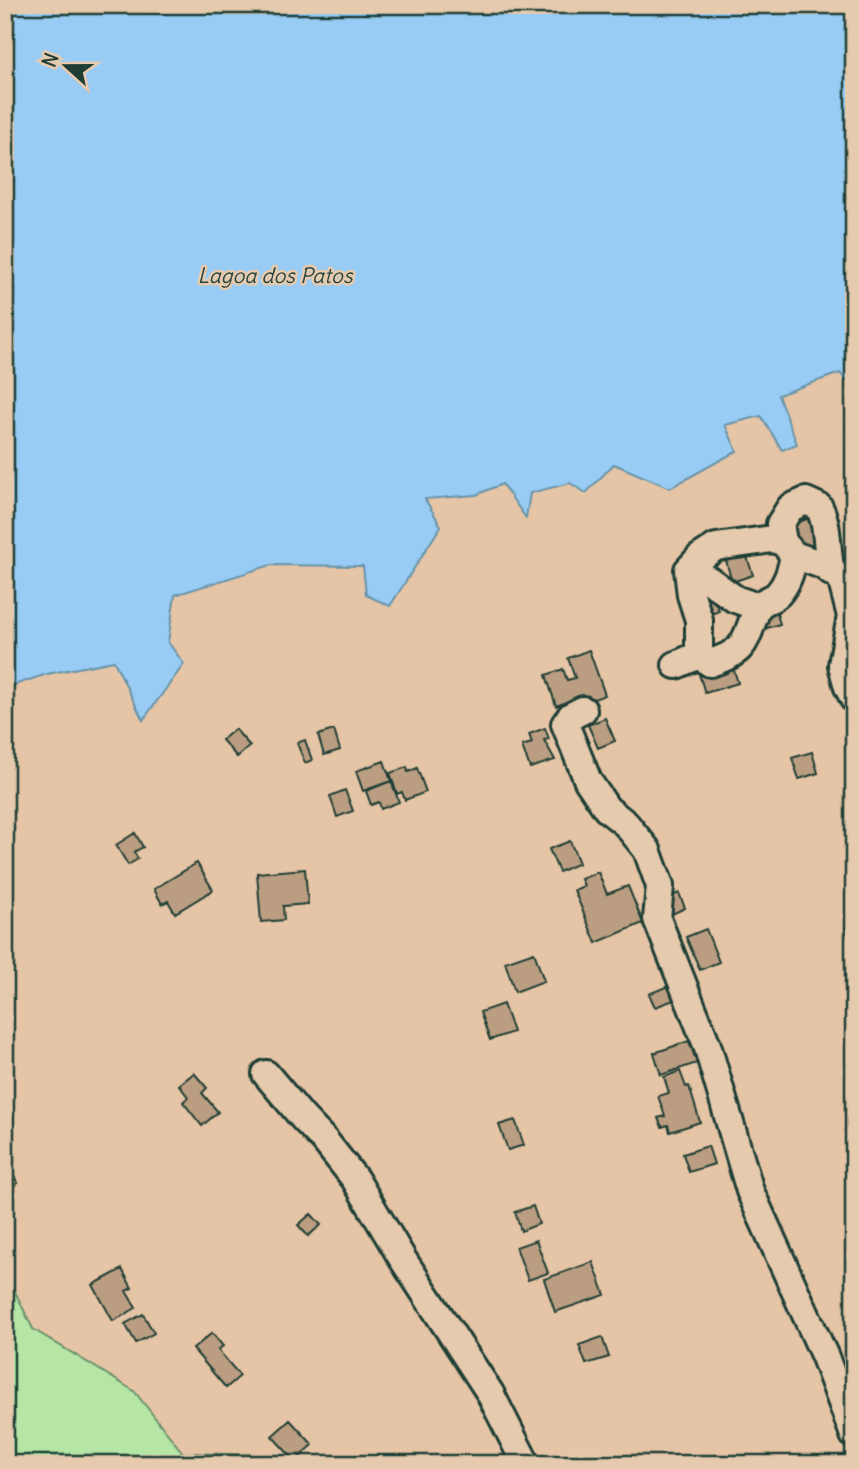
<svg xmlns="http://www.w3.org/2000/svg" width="859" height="1469" font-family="Delius,sans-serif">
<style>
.green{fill:#b5e6a6;stroke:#6a926d;stroke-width:2}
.water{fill:#98ccf5;stroke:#6893a8;stroke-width:2}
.building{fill:#bb9e81;stroke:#1f3d34;stroke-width:2}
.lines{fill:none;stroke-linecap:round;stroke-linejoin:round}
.minor-casing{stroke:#1f3d34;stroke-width:32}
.minor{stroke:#e6caad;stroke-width:26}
.labels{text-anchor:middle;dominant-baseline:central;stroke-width:5;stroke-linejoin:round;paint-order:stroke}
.water-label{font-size:21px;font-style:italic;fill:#25443e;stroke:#e6caad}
</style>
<rect width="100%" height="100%" fill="#e6c5a6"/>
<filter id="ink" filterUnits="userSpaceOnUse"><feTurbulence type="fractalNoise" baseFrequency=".0143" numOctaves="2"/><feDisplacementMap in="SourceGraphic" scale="14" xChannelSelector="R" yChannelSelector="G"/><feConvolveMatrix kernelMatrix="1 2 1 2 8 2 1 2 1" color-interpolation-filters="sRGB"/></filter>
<g filter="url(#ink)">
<path class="green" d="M5,1271L33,1329L134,1391L183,1453L268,1455L276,1464H5Z"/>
<path class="water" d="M5,5H854V389L840,373L778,395L797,444L782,450L761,416L725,425L737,451L670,488L614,464L586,493L570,483L530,493L526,518L502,484L476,495L425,499L441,526L390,606L366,595L363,566L271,565L175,595L168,642L184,664L143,720L114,661L47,674L5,688Z"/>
<path class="building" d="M810,518L820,546L799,553L790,525Z
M745,551L753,575L732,582L725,557Z
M709,585L719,611L704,617L694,591Z
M774,604L780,624L764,629L758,610Z
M589,650L605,695L583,703L581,697L556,706L546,675L563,669L567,680L575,678L568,658Z
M731,661L738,683L705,693L698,671Z
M605,718L615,741L598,748L588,725Z
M545,728L549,739L544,740L555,760L530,768L522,746L532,743L529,734Z
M235,729L250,746L237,757L222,740Z
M334,730L340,750L324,755L318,735Z
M305,740L312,760L305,763L297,743Z
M812,752L818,773L799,779L792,758Z
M384,761L391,781L363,791L356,771Z
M407,767L408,772L417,768L426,792L405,800L402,792L397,794L390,773Z
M391,781L399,802L381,809L379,802L371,805L366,791Z
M345,790L353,811L337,817L330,796Z
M135,833L143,847L134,852L138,859L128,865L116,845Z
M570,841L579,863L559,872L549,849Z
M197,863L213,890L175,913L168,901L162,904L154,889Z
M305,869L308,904L283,906L284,920L261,922L257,873Z
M598,872L607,894L628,886L643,923L596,943L574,890L584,886L581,879Z
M679,893L685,908L668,916L661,901Z
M854,926V951L852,952L846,928Z
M706,929L719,962L700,970L686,937Z
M534,952L544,981L515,992L505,962Z
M668,986L674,1000L655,1007L649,994Z
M503,1004L513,1032L490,1040L480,1012Z
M689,1041L697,1063L661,1075L654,1053Z
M680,1071L686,1087L689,1086L700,1122L670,1132L668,1125L662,1127L658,1118L665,1116L658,1096L669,1093L664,1077Z
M194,1073L207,1088L202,1093L218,1112L202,1126L183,1102L188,1097L179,1085Z
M515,1120L524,1145L508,1150L499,1125Z
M708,1146L714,1164L689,1172L683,1154Z
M5,1162L18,1183L5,1191Z
M533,1206L539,1224L521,1231L515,1212Z
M311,1214L321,1225L308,1236L298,1225Z
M536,1240L548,1273L528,1280L516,1247Z
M593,1262L605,1295L555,1312L544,1279Z
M122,1269L132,1288L126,1291L136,1308L113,1321L93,1285Z
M143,1314L154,1333L136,1343L125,1324Z
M212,1333L223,1346L218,1350L240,1376L226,1388L193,1349Z
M602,1337L609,1357L586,1364L579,1345Z
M290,1420L313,1445L295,1461L272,1436Z"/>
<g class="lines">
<g class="minor-casing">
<path id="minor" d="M783,542L780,524L790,508L806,501L819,507C829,526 826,550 831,572
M688,570L709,580L735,599L758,607
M699,655L710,663C749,651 744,640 758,607C764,600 772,600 778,594C787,584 792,568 794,555
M676,665L699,655V620L691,595L688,570L699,558L716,547L772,539L783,542L794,555L822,565L841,578L851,616L842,665L848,687L854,699
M583,710L571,716L565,724L588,781L607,809L626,824L647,850L660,886L657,919L707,1045L750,1191L825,1357L854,1435
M266,1074L303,1118L325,1141L355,1179L402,1258L490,1393L526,1464"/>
</g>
<use href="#minor" class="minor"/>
</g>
</g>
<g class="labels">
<g class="water-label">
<text x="275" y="275">Lagoa dos Patos</text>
</g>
</g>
<rect width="859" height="1469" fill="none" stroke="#e6caad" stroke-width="28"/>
<rect x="14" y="14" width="831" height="1441" fill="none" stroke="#1f3d34" stroke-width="2.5" filter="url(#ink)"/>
<g transform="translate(66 66) rotate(291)" stroke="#e6caad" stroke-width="5" paint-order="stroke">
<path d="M0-5L12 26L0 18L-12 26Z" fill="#1f3d34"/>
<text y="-10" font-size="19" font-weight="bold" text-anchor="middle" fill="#1f3d34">N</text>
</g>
</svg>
